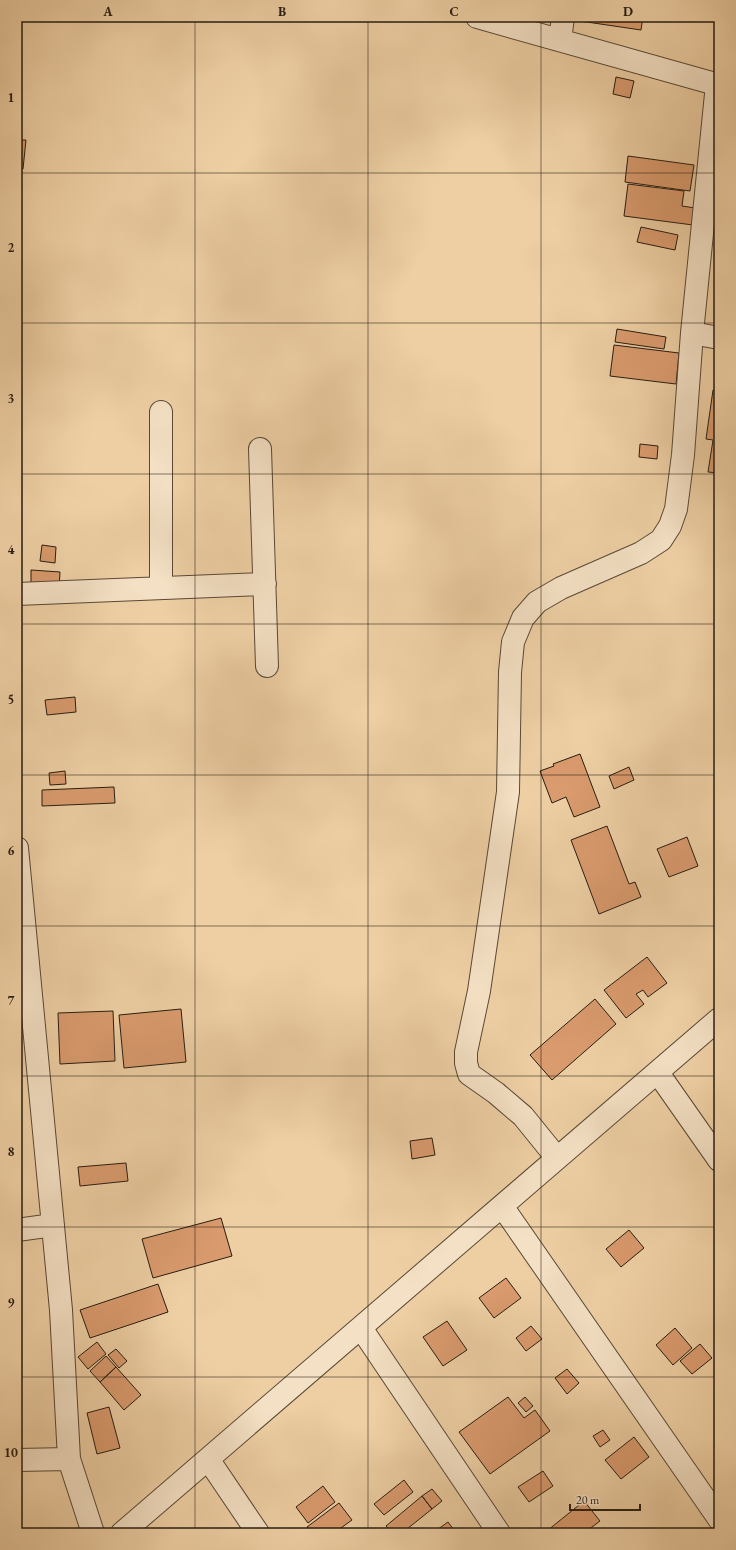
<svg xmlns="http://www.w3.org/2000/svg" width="736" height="1550" font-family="'EB Garamond',serif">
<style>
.building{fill:#da9b6e;stroke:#261c11}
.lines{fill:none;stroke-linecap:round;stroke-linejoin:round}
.minor-casing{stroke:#584936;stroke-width:24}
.minor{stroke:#f4e0c4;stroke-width:22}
.grid{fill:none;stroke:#261c11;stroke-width:1;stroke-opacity:0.55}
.neatline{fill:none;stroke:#261c11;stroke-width:1.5}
.grid-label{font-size:13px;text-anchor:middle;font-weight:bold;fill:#261c11}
</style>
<rect width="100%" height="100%" fill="#eecfa4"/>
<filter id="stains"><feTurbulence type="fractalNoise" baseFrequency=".005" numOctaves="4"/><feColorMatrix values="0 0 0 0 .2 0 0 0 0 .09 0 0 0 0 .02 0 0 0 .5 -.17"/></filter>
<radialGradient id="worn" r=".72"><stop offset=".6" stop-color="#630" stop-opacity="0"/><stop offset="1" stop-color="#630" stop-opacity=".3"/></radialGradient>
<path class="building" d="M580,17H643L641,30L580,21Z
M616,77L634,81L630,98L613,94Z
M17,140H26L23,169L17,168Z
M628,156L694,165L690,191L625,182Z
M628,184L684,191L682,206L695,208L693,225L624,216Z
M641,227L678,235L675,250L637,242Z
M617,329L666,337L664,349L615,342Z
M614,345L679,353L676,384L610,376Z
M713,390H719V473L708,472L713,440L706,439Z
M640,444L658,446L657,459L639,457Z
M42,545L56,547L55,563L40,561Z
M31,570L60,572L59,590L31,588Z
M75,697L76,712L47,715L45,700Z
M580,754L600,807L574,817L566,797L552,803L540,771L554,766L553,764Z
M629,767L634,780L614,789L609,776Z
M65,771L66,784L50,785L49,773Z
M114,787L115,803L42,806V790Z
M607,826L629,884L635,882L641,897L599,914L571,840Z
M687,837L698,866L669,877L657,849Z
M647,957L667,983L648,997L643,990L636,994L644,1004L626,1018L604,990Z
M595,999L616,1024L552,1080L530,1055Z
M181,1009L186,1062L124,1068L119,1015Z
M113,1011L115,1061L60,1064L58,1013Z
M432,1138L435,1155L412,1159L410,1141Z
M126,1163L128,1181L80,1186L78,1167Z
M221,1218L232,1256L153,1278L142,1239Z
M629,1230L644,1248L621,1267L606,1249Z
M506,1278L521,1298L494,1318L479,1298Z
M158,1284L168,1312L90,1338L80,1310Z
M447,1321L467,1350L443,1366L423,1337Z
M531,1326L542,1339L526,1351L516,1338Z
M675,1328L692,1348L673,1365L656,1345Z
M97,1342L106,1354L88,1369L78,1357Z
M700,1344L712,1358L692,1374L680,1361Z
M116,1349L127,1361L119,1368L108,1355Z
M106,1356L116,1367L100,1382L90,1371Z
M116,1367L141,1395L124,1410L100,1382Z
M567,1369L579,1383L567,1394L555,1378Z
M508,1397L524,1418L535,1410L550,1431L490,1474L459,1432Z
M525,1397L533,1406L526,1412L518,1403Z
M109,1407L120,1448L97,1454L87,1413Z
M603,1430L610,1440L600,1447L593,1436Z
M634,1437L649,1457L621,1479L605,1460Z
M543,1471L553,1486L529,1502L518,1487Z
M404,1480L413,1492L384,1515L374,1504Z
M323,1486L335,1502L308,1523L296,1507Z
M432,1489L442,1501L432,1509L422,1496Z
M422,1496L432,1509L402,1533H392L386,1526Z
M584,1501L600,1521L584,1533H551L548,1530Z
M339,1503L352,1520L334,1533H311L307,1527Z
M448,1522L454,1530L450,1533H435L434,1532Z"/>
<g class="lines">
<g class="minor-casing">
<path id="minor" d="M477,17L719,85
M560,40L563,17
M692,333L719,338
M161,412V588
M260,449L267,666
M17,594L265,584
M17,848L61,1310L69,1459L93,1533
M658,1073L719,1160
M557,1158L523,1116L496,1093L469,1074L466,1063V1052L479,991L508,792L510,672L513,642L523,618L537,602L561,588L641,553L661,540L670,526L676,509L683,455L692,333L717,84
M502,1206L719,1519
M17,1230L53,1225
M361,1328L499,1533
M208,1459L258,1533
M17,1460L69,1459
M122,1533L719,1019"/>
</g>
<use href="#minor" class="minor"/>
</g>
<path class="grid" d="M195,17V1533M368,17V1533M541,17V1533M17,173H719M17,323H719M17,474H719M17,624H719M17,775H719M17,926H719M17,1076H719M17,1227H719M17,1377H719"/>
<rect width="736" height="1550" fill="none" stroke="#eecfa4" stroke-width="44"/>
<path d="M570 1504v6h70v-6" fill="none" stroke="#261c11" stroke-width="2"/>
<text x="576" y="1504" font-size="12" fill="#261c11" stroke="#f4e0c4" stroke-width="3" paint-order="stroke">20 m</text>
<rect x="22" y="22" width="692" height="1506" class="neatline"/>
<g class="grid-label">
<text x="108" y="16">A</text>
<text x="282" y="16">B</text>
<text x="454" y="16">C</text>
<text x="628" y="16">D</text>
<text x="11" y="102">1</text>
<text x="11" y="252">2</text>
<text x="11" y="403">3</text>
<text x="11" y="554">4</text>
<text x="11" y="704">5</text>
<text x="11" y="855">6</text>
<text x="11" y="1005">7</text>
<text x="11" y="1156">8</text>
<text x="11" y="1307">9</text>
<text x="11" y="1457">10</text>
</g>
<rect width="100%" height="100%" filter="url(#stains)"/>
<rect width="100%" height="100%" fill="url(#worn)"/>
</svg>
